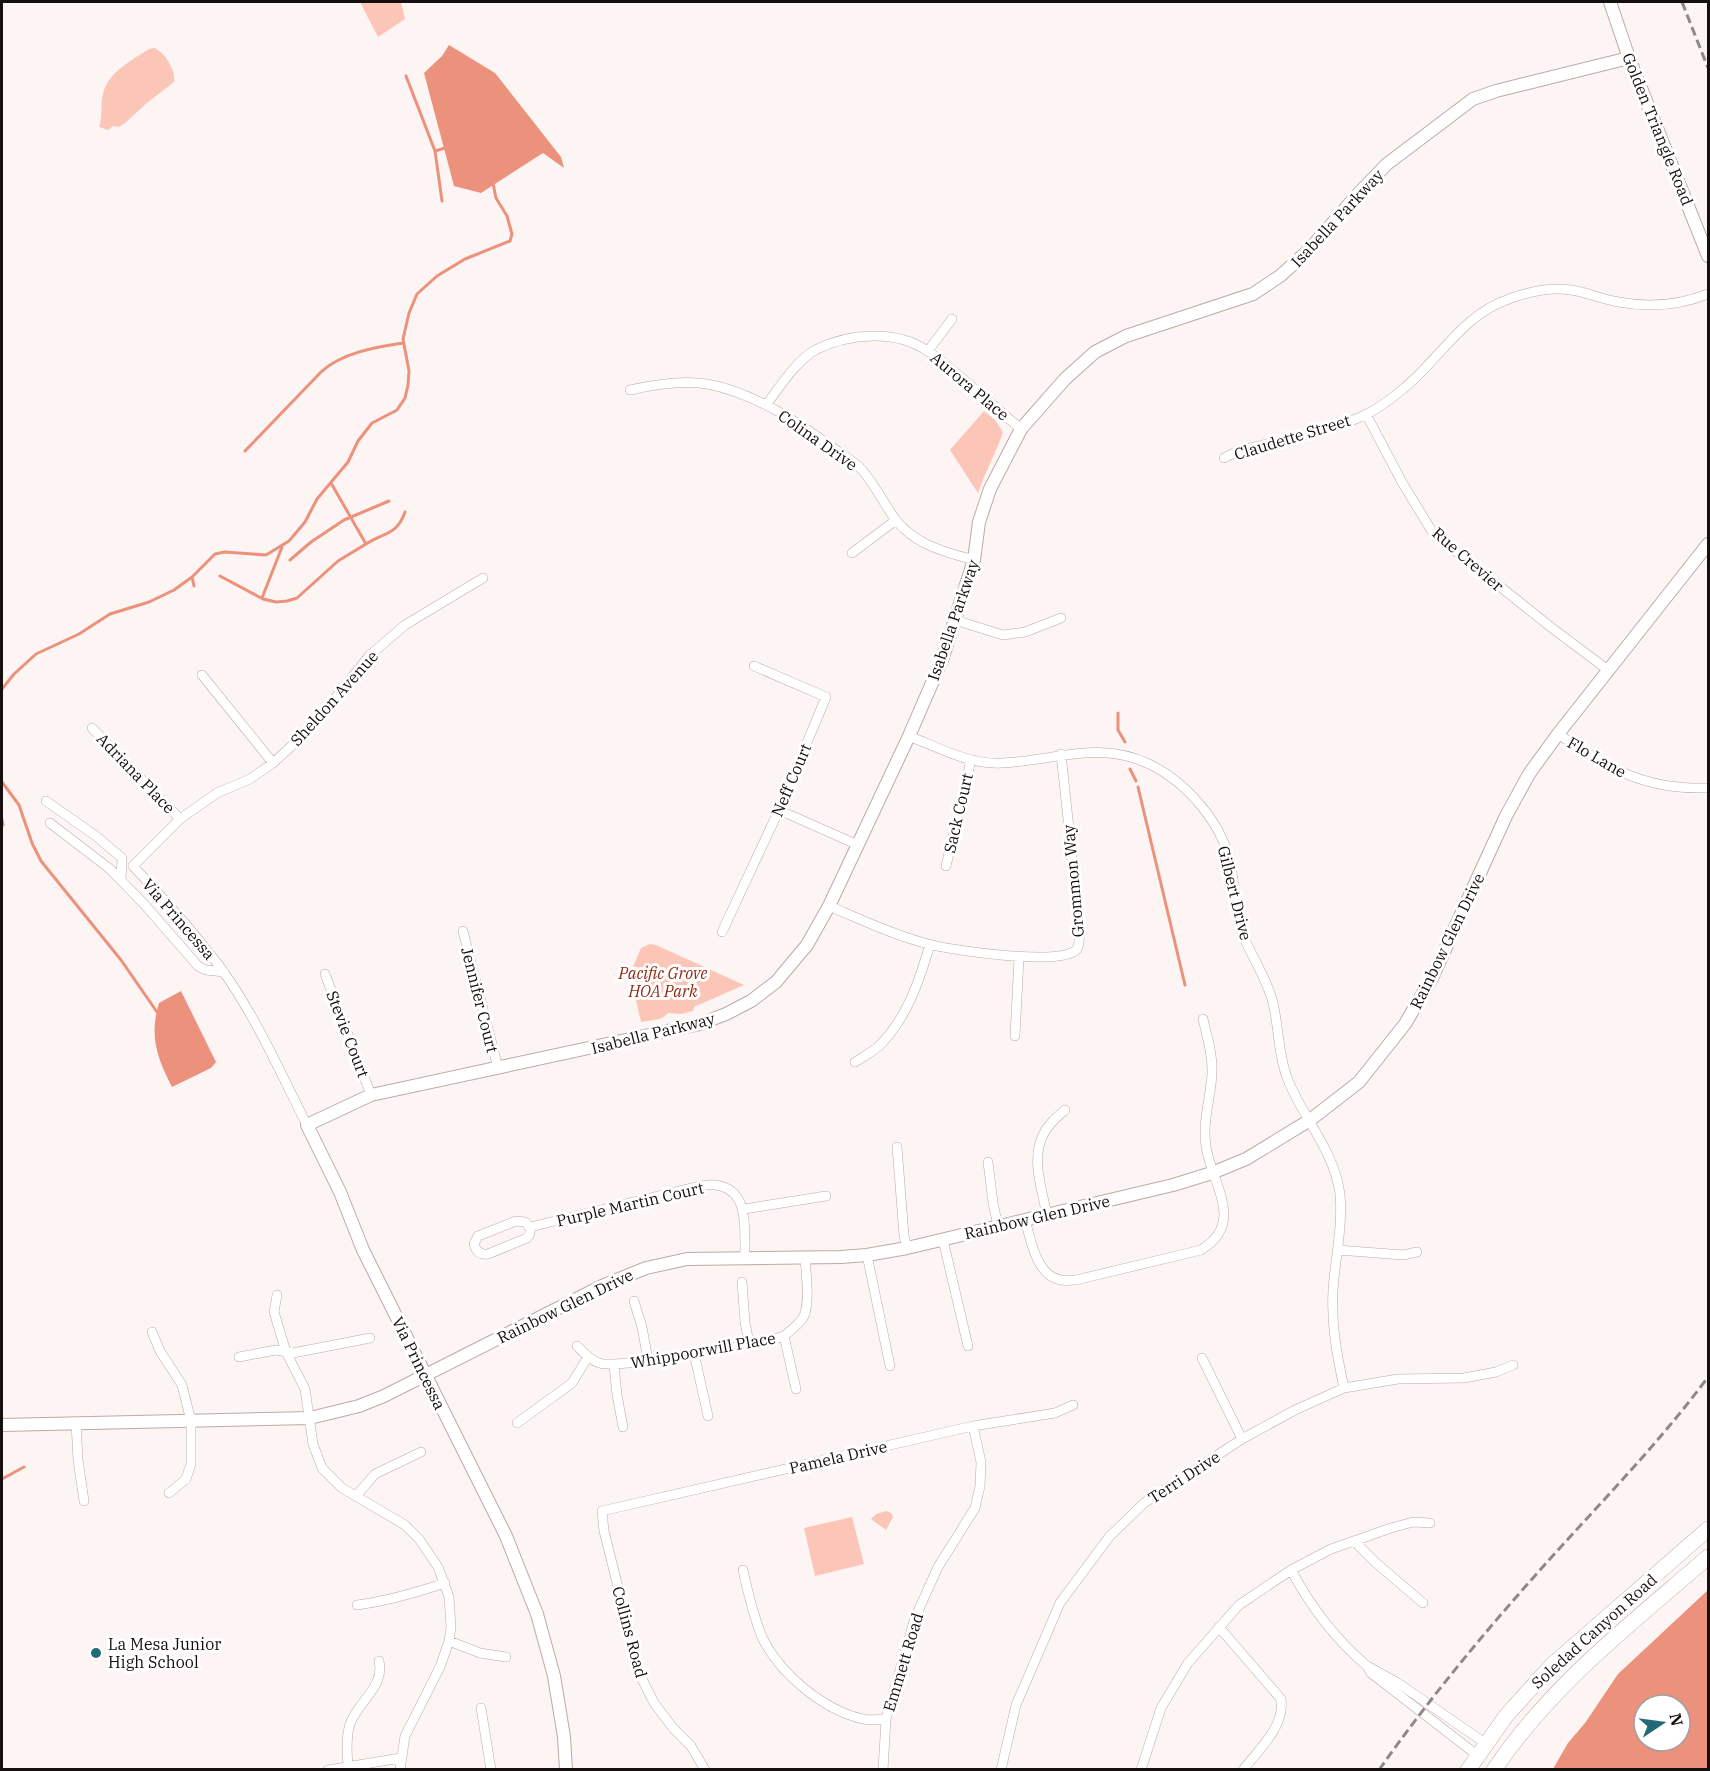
<svg xmlns="http://www.w3.org/2000/svg" width="1710" height="1771" font-family="'IBM Plex Serif',serif">
<style>
.green{fill:#fbc5b8}
.water{fill:#ec917c;fill-rule:evenodd}
.lines{fill:none;stroke-linecap:round;stroke-linejoin:round}
.stream{stroke:#ec917c;stroke-width:3}
.minor-casing{stroke:#bcaaa5;stroke-width:10}
.tertiary-casing{stroke:#bcaaa5;stroke-width:14}
.primary-casing{stroke:#bcaaa5;stroke-width:16}
.minor{stroke:#fff;stroke-width:9}
.tertiary{stroke:#fff;stroke-width:12}
.primary{stroke:#fff;stroke-width:15}
.rail{stroke:#8f8886;stroke-width:3;stroke-dasharray:9 4.5;stroke-linecap:butt}
.poi-dot{fill:#236a78;stroke:#fff;stroke-width:2}
.labels{text-anchor:middle;dominant-baseline:central;stroke-width:6;stroke-linejoin:round;paint-order:stroke}
.street-label{font-size:16px;fill:#150f0e;stroke:#fff}
.park-label{font-size:16px;font-style:italic;fill:#922911;stroke:#fff}
.poi-label{font-size:16px;fill:#150f0e;stroke:#fff;text-anchor:start}
</style>
<rect width="100%" height="100%" fill="#fdf5f3"/>
<path class="green" d="M360,2H401L405,19L378,37Z
M154,48C165,52 176,71 174,82L148,102L125,123L119,127L113,126L108,130L99,127C103,116 100,105 103,94C108,72 132,60 149,49Z
M984,411L995,420L1003,432C996,453 985,472 978,493L950,450Z
M650,944L656,945L744,985L694,1007L693,1011L681,1014L669,1013L660,1019L641,1022L630,974L641,948Z
M886,1511L891,1513L893,1517L886,1530L871,1519L876,1514Z
M852,1517L864,1564L815,1576L804,1528Z"/>
<path class="water" d="M449,45L495,73L561,157L564,168L543,153L481,193L454,186L424,73L442,56Z
M181,991L216,1062L211,1068L172,1087C157,1057 149,1037 159,1003Z
M1708,1590V1769H1553L1568,1743L1585,1723L1618,1674ZM1644,1705H1680V1741H1644Z"/>
<g class="lines">
<path class="stream" d="M406,76L435,151
M442,201L435,151L445,148
M245,451L321,372C341,353 376,347 403,343
M366,544C385,532 397,535 405,512
M290,560L311,542L344,520L389,501
M220,576L263,599L276,602L287,601L297,598L338,561L366,544L331,483
M192,577L194,586
M262,598L282,547
M2,689L14,674L36,654L79,634L110,614L149,602L174,590L192,577L215,554L225,552L266,555L289,541L305,522L317,499L348,462L358,441L372,423L397,410L405,398L408,385L409,371L403,339L409,313L417,294L437,276L465,259L510,241L512,234L507,216L496,198L493,183
M1118,713V730L1125,742
M1130,769L1136,781
M2,782L19,805L32,843L41,861L121,960L157,1012
M1138,787L1185,985
M2,819L3,825
M2,1479L24,1467"/>
<g class="minor-casing">
<path id="minor" d="M928,351L952,319
M630,390C652,385 684,380 707,384C755,393 798,422 836,450C845,456 855,462 862,470C875,485 883,502 895,519C915,545 945,552 974,560
M766,405C779,388 796,361 815,350C849,333 897,329 929,352C960,374 991,404 1021,429
M1366,414L1403,484L1433,533L1552,628L1608,670
M1224,458L1238,451C1280,440 1326,433 1365,415C1378,409 1392,398 1403,389C1440,359 1462,315 1509,299C1528,292 1550,287 1571,290C1587,292 1603,300 1619,302C1650,308 1680,305 1708,294
M852,553L896,520
M955,620L1003,635L1025,632L1061,618
M202,675L273,763
M92,728L180,819
M1558,734C1610,769 1644,790 1708,788
M909,736C939,748 970,765 1002,763C1054,761 1098,740 1149,764C1187,782 1223,824 1231,866C1235,889 1235,913 1243,935C1252,958 1267,978 1273,1003C1279,1028 1278,1055 1288,1080C1304,1120 1334,1150 1340,1194C1343,1226 1335,1259 1333,1291C1331,1324 1337,1355 1344,1388
M46,801L96,836L122,858L121,879
M779,810L858,845
M50,823L110,869L144,904L198,966L206,970L224,972
M946,866L971,760
M829,906C862,920 894,935 928,944C950,950 1064,967 1077,949C1080,944 1079,937 1080,931L1061,754
M463,931L498,1068
M722,932L779,810L826,697L754,666
M325,974L371,1095
M1015,1036L1019,958
M855,1062C863,1057 872,1052 879,1046C907,1018 919,982 930,944
M307,1125C281,1074 257,1019 223,971C196,934 165,900 133,866L180,819L217,793L250,779L273,763L310,729L370,655L405,625L483,578
M897,1147L904,1235L907,1248
M988,1162L993,1203L998,1226
M744,1209L826,1196
M1047,1215C1042,1190 1031,1159 1043,1135C1048,1124 1057,1117 1065,1110
M1025,1220C1031,1240 1036,1276 1061,1280C1065,1281 1071,1280 1076,1280L1201,1250C1215,1241 1224,1231 1224,1213C1223,1190 1209,1169 1206,1146C1202,1122 1211,1097 1212,1073C1213,1055 1207,1036 1203,1019
M516,1221L525,1222C531,1227 532,1233 527,1238L488,1254C481,1255 476,1252 474,1244L478,1236Z
M530,1227L695,1187C701,1186 709,1184 715,1185C751,1189 744,1231 745,1257
M943,1240L968,1346
M1338,1250L1403,1255L1417,1252
M867,1255L890,1366
M742,1282L745,1322L749,1343
M277,1295L274,1312L286,1352L305,1389L313,1444L322,1468L342,1488L405,1525L419,1539L438,1567L449,1597L451,1627L449,1641L440,1667L405,1736L400,1770
M634,1301L642,1327L648,1360
M152,1332L160,1351L182,1385L191,1421V1464L186,1479L169,1493
M784,1336L796,1389
M577,1346C584,1353 590,1360 599,1363C617,1369 761,1344 784,1336C791,1330 800,1324 804,1316C810,1302 806,1273 805,1257
M694,1353L708,1416
M239,1357L276,1350L293,1353L370,1338
M1202,1358L1242,1439
M614,1365L617,1395L623,1427
M76,1423L78,1460L84,1501
M517,1423L572,1383L588,1357
M356,1496L375,1474L421,1452
M1354,1541L1375,1562L1423,1603
M743,1570C748,1593 753,1615 762,1637C779,1673 823,1710 863,1719C870,1721 879,1719 886,1719
M1291,1570C1311,1607 1335,1639 1367,1666
M357,1605C388,1601 415,1593 445,1583
M1219,1627L1281,1699C1285,1727 1259,1749 1243,1770
M449,1641L480,1653L506,1657
M481,1708L491,1770
M1477,1755L1398,1694L1371,1673L1367,1666L1398,1683L1485,1743
M348,1766C347,1752 346,1737 350,1724C359,1700 385,1687 379,1661
M328,1770L401,1758
M705,1770L691,1746L673,1728L654,1703L640,1675L604,1531L602,1511L973,1426L1055,1413L1073,1405
M883,1770L886,1719L915,1618L938,1567L975,1508L980,1486L981,1462L973,1426
M1001,1770L1016,1705L1060,1603L1109,1537L1144,1503L1242,1439L1295,1410L1344,1388L1398,1379L1464,1378L1496,1372L1513,1365
M1141,1770L1161,1708L1188,1663L1239,1605L1291,1570L1331,1549L1391,1528L1413,1522L1430,1523"/>
</g>
<g class="tertiary-casing">
<path id="tertiary" d="M1610,2L1629,58L1708,256
M2,1425L310,1418L359,1406L384,1396L602,1286L646,1268L687,1259L841,1257L867,1255L907,1248L1173,1185L1212,1173L1246,1159L1310,1120L1359,1082L1405,1024L1432,978L1506,816L1529,774L1558,734L1708,544
M566,1770L564,1737L554,1676L537,1614L506,1536L363,1250L340,1192L307,1125L371,1095L700,1024L726,1014L751,1001L776,982L807,945L829,906L909,736L942,660L974,560L979,522L990,489L1021,429L1065,379L1095,352L1126,336L1253,294L1280,276L1308,251L1358,194L1387,164L1473,99L1496,91L1629,58"/>
</g>
<g class="primary-casing">
<path id="primary" d="M1468,1770L1506,1716L1551,1666L1708,1529
M1494,1770C1551,1685 1632,1623 1708,1557"/>
</g>
<use href="#minor" class="minor"/>
<use href="#tertiary" class="tertiary"/>
<use href="#primary" class="primary"/>
<path class="rail" d="M1682,2L1708,68
M1379,1770C1429,1699 1483,1634 1540,1570C1597,1506 1657,1446 1708,1377"/>
</g>
<circle class="poi-dot" cx="96" cy="1653" r="6"/>
<g class="labels">
<g class="street-label">
<text transform="translate(1658 129) rotate(68)">Golden Triangle Road</text>
<text transform="translate(1337 218) rotate(-47)">Isabella Parkway</text>
<text transform="translate(970 386) rotate(40)">Aurora Place</text>
<text transform="translate(1292 437) rotate(-17)">Claudette Street</text>
<text transform="translate(818 440) rotate(35)">Colina Drive</text>
<text transform="translate(1468 559) rotate(41)">Rue Crevier</text>
<text transform="translate(953 620) rotate(-71)">Isabella Parkway</text>
<text transform="translate(334 698) rotate(-48)">Sheldon Avenue</text>
<text transform="translate(1597 757) rotate(30)">Flo Lane</text>
<text transform="translate(136 773) rotate(46)">Adriana Place</text>
<text transform="translate(791 780) rotate(-67)">Neff Court</text>
<text transform="translate(958 813) rotate(-77)">Sack Court</text>
<text transform="translate(1073 881) rotate(-95)">Grommon Way</text>
<text transform="translate(1235 893) rotate(76)">Gilbert Drive</text>
<text transform="translate(179 919) rotate(49)">Via Princessa</text>
<text transform="translate(1447 941) rotate(-64)">Rainbow Glen Drive</text>
<text transform="translate(480 1000) rotate(76)">Jennifer Court</text>
<text transform="translate(653 1033) rotate(-14)">Isabella Parkway</text>
<text transform="translate(348 1034) rotate(69)">Stevie Court</text>
<text transform="translate(630 1204) rotate(-13)">Purple Martin Court</text>
<text transform="translate(1037 1217) rotate(-13)">Rainbow Glen Drive</text>
<text transform="translate(565 1306) rotate(-26)">Rainbow Glen Drive</text>
<text transform="translate(703 1350) rotate(-10)">Whippoorwill Place</text>
<text transform="translate(419 1363) rotate(64)">Via Princessa</text>
<text transform="translate(838 1457) rotate(-13)">Pamela Drive</text>
<text transform="translate(1184 1477) rotate(-33)">Terri Drive</text>
<text transform="translate(1594 1631) rotate(-42)">Soledad Canyon Road</text>
<text transform="translate(630 1632) rotate(75)">Collins Road</text>
<text transform="translate(903 1662) rotate(-73)">Emmett Road</text>
</g>
<g class="park-label">
<text x="663" y="973">Pacific Grove<tspan x="663" dy="18">HOA Park</tspan></text>
</g>
<g class="poi-label">
<text x="108" y="1644">La Mesa Junior<tspan x="108" dy="18">High School</tspan></text>
</g>
</g>
<rect width="1710" height="1771" fill="none" stroke="#150f0e" stroke-width="6"/>
<g transform="translate(1662 1723) rotate(77)"><circle r="28" fill="#ffffff" stroke="#a19f9f" stroke-width="1.5"/>
<path d="M0-4.5L10 22L0 15L-10 22Z" fill="#236a78"/>
<text y="-9" font-size="16" font-weight="bold" text-anchor="middle" fill="#150f0e">N</text>
</g>
</svg>
